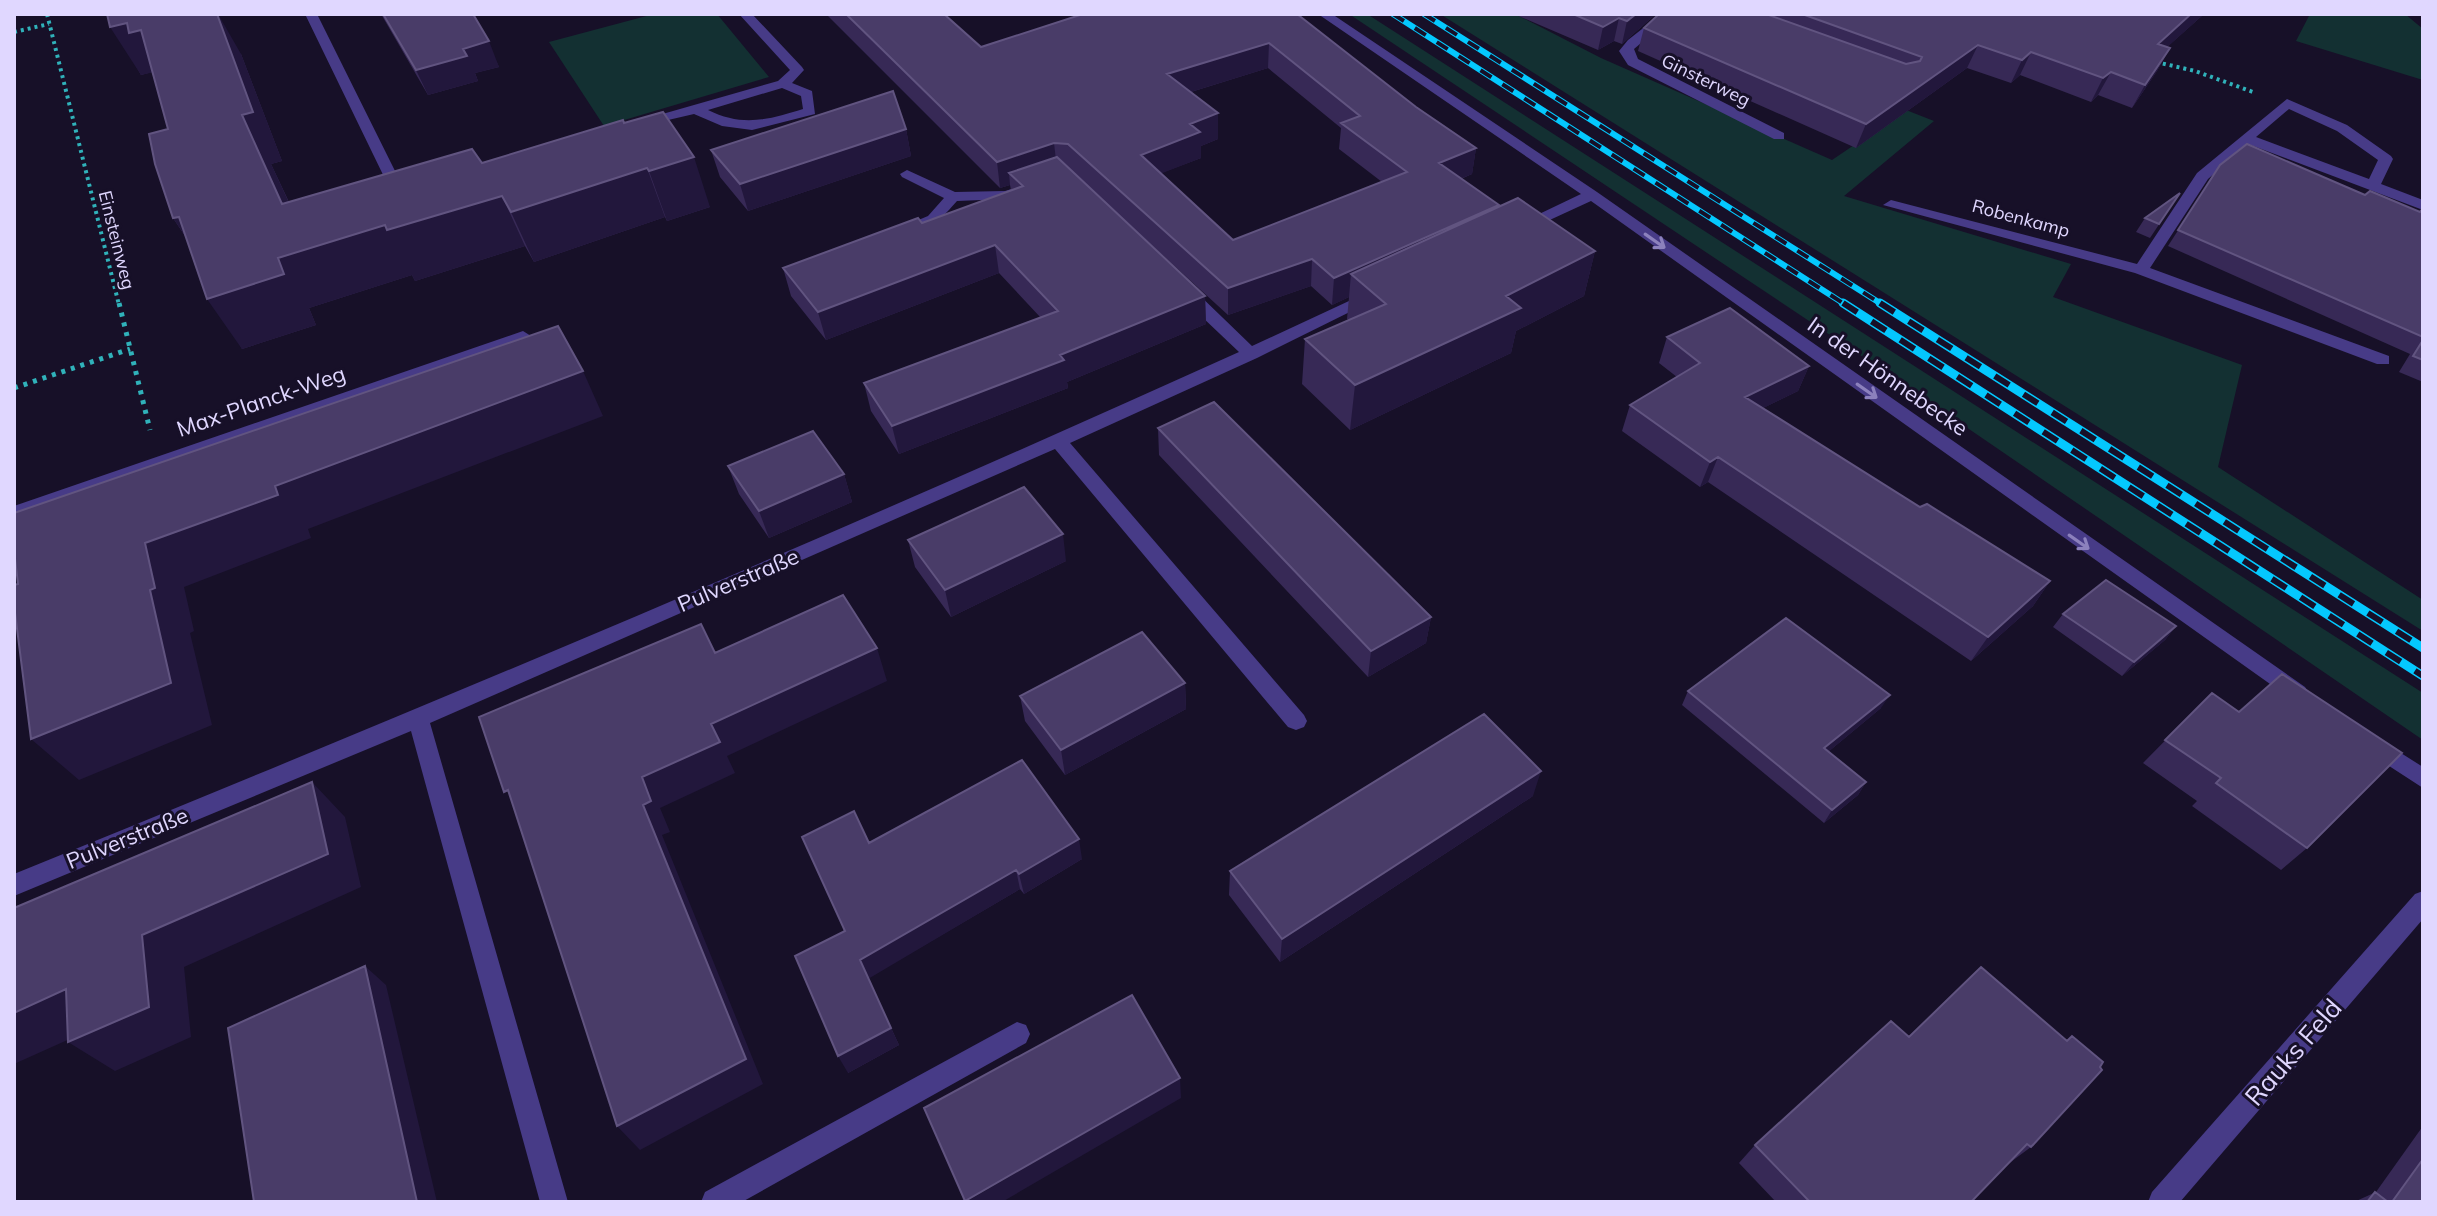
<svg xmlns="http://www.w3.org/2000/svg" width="2437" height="1216" font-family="Mulish,sans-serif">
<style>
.green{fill:#133032}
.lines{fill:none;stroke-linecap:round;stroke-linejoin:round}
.path-far1{stroke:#30b2ba;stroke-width:4;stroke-dasharray:3 4;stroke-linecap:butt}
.path{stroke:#30b2ba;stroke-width:5;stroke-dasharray:4 6;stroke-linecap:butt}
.minor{fill:#473b87;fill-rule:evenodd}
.rail-far1-casing{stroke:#04c8fe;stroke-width:6}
.rail-casing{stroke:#04c8fe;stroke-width:9}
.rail-far1{stroke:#171028;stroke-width:4;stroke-dasharray:13;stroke-linecap:butt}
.rail{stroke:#171028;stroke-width:6;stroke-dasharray:17;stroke-linecap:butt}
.wall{fill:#372956;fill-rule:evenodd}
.shaded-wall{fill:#22173c}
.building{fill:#493c68;stroke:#615480;stroke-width:2;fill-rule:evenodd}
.oneway{stroke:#8c81bd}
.labels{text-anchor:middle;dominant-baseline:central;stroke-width:6;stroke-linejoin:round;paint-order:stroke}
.far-street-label{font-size:18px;fill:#e0d7ff;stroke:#171028}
.street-label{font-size:22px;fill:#e0d7ff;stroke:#171028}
.near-street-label{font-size:26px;fill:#e0d7ff;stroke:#171028}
</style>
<rect width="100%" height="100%" fill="#171028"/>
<path class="green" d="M654,14H717L769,77L604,126L549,42Z
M1349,14H1367L2423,693V740L1890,375Z
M1440,14H1515L1601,58L1832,160L1906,110L1934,121L1844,196L2071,264L2053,297L2242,365L2218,467L2423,600V631Z
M2310,14H2405L2423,29V80L2296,41Z"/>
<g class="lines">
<path class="path-far1" d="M47,14L119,305
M14,32L49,24
M2156,62L2195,71L2253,92"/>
<path class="path" d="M119,303L150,430
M14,388L130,349"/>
<path class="minor" d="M305,14H317L400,181L413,183V189H395L388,185Z
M739,14H752L802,67L804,70L792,83L812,91L815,114L752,130L722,126L694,114L638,127V121L778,81L790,70ZM782,88L801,96L803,109C768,120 742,127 708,110Z
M1318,14H1332L1597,192L2305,687L2309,693L2305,699H2291L1591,201L1528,230H1518V224L1581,194Z
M1656,18L1667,21L1634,49L1638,59L1784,133V139H1774L1628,65L1619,51L1628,40Z
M2287,99L2347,125L2391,156L2393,159L2381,184L2423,200V210L2248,144L2208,179L2150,268L2389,356V364H2377L2135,273L1883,205L1891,200L2137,264L2197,173ZM2289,109L2337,131L2378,160L2369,179L2256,137Z
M907,170L955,192L1005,191L1021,186L1028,190L1006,199L957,201C943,217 926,235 904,232V226L928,216L944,198L902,177L900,174Z
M1187,288L1193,289L1252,346L1364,294H1376L1378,298L1257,358L1070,443L1304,715L1307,721L1304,727L1296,730L1288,727L1055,449L430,723L568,1202H540L411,731L14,896V874C425,707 835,535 1239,352L1181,297L1179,293Z
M523,331L531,336L529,340L14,520V506Z
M2374,736L2423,767V788L2366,751L2363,745L2366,739Z
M2423,891V919L2180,1202H2148L2152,1192L2415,894Z
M1017,1022L1026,1025L1030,1034L1026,1043L742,1202H701L705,1192Z"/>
<g class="rail-far1-casing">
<path id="rail-far1" d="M1393,14L1846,305
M1424,14L1883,305"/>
</g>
<g class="rail-casing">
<path id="rail" d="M1843,303L2423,676
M1880,303L2423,648"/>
</g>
<use href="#rail-far1" class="rail-far1"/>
<use href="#rail" class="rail"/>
</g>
<path class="wall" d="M107,14L241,54L282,161L271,164L289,202L482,163L624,123L710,207L667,221L665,217L534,262L525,246L415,281L412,275L309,308L316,325L242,349L187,239L173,218L168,129L152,72L141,75Z
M381,14H473L499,67L475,73L478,81L428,95Z
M826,14H944L981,47L1297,14L1416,107L1476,148L1472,174L1461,179L1498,207L1595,251L1584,296L1516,331L1511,353L1350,430L1302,384L1305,339L1349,320L1347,319L1349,297L1332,305L1311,286L1228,315L1121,217L1205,296L1206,324L1067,382L1068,388L899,454L871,411L864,383L1041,318L999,273L826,340L791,296L783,268L922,223L1011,190L1010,185L1000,188ZM1268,68L1341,128L1339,149L1382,182L1233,240L1161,173L1201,158V146L1218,139L1191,92Z
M1514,14H1656L1622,44L1614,41L1598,50Z
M1659,14H2204L2167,47L2170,48L2157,71L2132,108L2098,95L2091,102L2020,75L2011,83L1967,68L1856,148L1638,51L1644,28Z
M906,129L911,156L748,211L720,177L711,150Z
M2220,165L2420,212L2423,208V382L2399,372L2410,354L2168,246Z
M2180,193L2150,238L2136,232L2145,218Z
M1667,337L1809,366L1798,391L1763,408L1920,507L2050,581L2033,606L1971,661L1708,482L1700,487L1622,431L1630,405L1677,377L1659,363Z
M1158,428L1431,617L1426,643L1368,677L1159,455Z
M728,466L844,474L852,502L769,538L739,494Z
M908,540L1066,561L951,617L915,567Z
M2063,614L2176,626L2165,640L2122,676L2053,627Z
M1185,683L1186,709L1065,775L1025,721L1020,696Z
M1688,691L1881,708L1828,752L1866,782L1858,795L1824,823L1682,705Z
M2212,693L2307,848L2281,870L2192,806L2197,801L2143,763Z
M1533,796L1280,962L1229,895L1230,871Z
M869,843L1082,859L1024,894L1020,889L868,978L899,1045L848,1073L845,931Z
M2072,1036L2031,1147L2008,1164L1971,1202H1776L1739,1163L1755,1145L1909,1037L2067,1040Z
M2423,1126V1202H2354L2376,1192Z"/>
<path class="shaded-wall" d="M217,14H218L241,54L282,161L271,164L310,248L385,225L502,196L525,246L415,281L412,275L309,308L316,325L242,349L207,299L278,258L282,204L242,115Z
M1636,14H1656L1622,44L1627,21Z
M2191,14H2204L2145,67L2158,44Z
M1619,18L1614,41L1598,50L1603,27Z
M127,23L141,30L154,72L141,75L110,27Z
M489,41L499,67L475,73L478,81L428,95L416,70L463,49Z
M1269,43L1268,68L1168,99L1167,74Z
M1978,45L1967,68L1856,148L1866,124Z
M2170,48L2157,71L2132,108L2145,85Z
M2031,52L2020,75L2011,83L2022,60Z
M2111,72L2098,95L2091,102L2103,78Z
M1218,113V139L1201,146V158L1142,181L1141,155L1190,124Z
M906,129L911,156L748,211L740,184Z
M1054,143L1057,169L1009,173L1010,185L1000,188L997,162Z
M1476,148L1472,174L1436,189L1439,163Z
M694,157L710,207L667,221L649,171Z
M647,168L665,217L534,262L511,212Z
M1499,205L1494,231L1351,274L1349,297L1332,305L1334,278Z
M179,217L207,268L173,218Z
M995,245L999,273L826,340L818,312Z
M1595,251L1584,296L1516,331L1511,353L1350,430L1355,385L1506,296Z
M1312,259L1311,286L1228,315V288Z
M1205,296L1206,324L1067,382L1068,388L899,454L892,426L1060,355Z
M1809,366L1798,391L1735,422L1745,397Z
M583,371L603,416L308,529L311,538L184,587L194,631L190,633L212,725L79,780L31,739L145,543L275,486Z
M1718,457L1708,482L1700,487L1710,462Z
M844,474L852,502L769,538L759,511Z
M1063,534L1066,561L951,617L945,590Z
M2050,581L2033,606L1971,661L1988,637Z
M1431,617L1426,643L1368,677L1371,651Z
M2176,626L2165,640L2122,676L2134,662Z
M877,648L887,681L727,756L735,773L660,808L670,832L662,835L763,1084L640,1150L617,1126L643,805L642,777L711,724Z
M1185,683L1186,709L1065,775L1061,750Z
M1890,695L1881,708L1816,762L1824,748Z
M1541,771L1533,796L1280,962L1282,939Z
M312,782L345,817L361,887L184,967L191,1037L115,1071L68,1042L142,935Z
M1866,782L1858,795L1824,823L1832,810Z
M1079,839L1082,859L1024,894L1019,874Z
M1016,870L1020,889L868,979L860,960Z
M365,966L386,985L437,1202H417Z
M66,989L112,1020L14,1064V1013Z
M891,1028L899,1045L848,1073L838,1056Z
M1180,1078L1181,1098L1002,1202H966Z"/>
<path class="building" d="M107,14H217L253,112L242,115L282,204L472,149L482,163L623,120L624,123L663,112L694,157L649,171L647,168L511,212L502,196L387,230L385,225L278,258L284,274L207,299L179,217L173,218L155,164L149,134L168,129L141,30L129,33L127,23L110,27Z
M383,14H473L489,41L463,49L467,56L416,70Z
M846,14H944L981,47L1083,14H1297L1416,107L1476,148L1439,163L1499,205L1334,278L1312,259L1228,288L1068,144L1054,143L997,162ZM1269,43L1360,116L1341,123L1407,172L1233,240L1141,155L1200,132L1190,124L1218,113L1167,74Z
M1573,14H1636L1627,21L1619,18L1603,27Z
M1659,14H1766L1906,64L1920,61L1922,57L1802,14H2191L2158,44L2170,48L2145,85L2111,72L2103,78L2031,52L2022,60L1978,45L1866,124L1644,28Z
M893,91L906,129L740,184L711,150Z
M2247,144L2365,195L2370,191L2420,212L2423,208V337L2178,230L2220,165Z
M1057,157L1205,296L1060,355L1064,360L892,426L864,383L1058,311L995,245L818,312L783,268L918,218L922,223L1023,186L1009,173Z
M2180,193L2159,224L2145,218Z
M1518,198L1595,251L1506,296L1521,308L1355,385L1305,339L1386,304L1351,274Z
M1730,308L1809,366L1745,397L1920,507L1927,504L2050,581L1988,637L1718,457L1710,462L1630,405L1700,363L1667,337Z
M558,326L583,371L275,486L278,495L145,543L155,588L150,590L171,683L31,739L14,605V585L18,584L14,550V513Z
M2423,340V360L2413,356Z
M1214,402L1431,617L1371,651L1158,428Z
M813,431L844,474L759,511L728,466Z
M1024,487L1063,534L945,590L908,540Z
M2106,580L2176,626L2134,662L2063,614Z
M843,595L877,648L711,724L720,742L642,777L651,801L643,805L746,1059L617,1126L508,790L504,792L479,717L701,624L715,653Z
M1786,618L1890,695L1824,748L1866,782L1832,810L1688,691Z
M1142,632L1185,683L1061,750L1020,696Z
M2282,674L2402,753L2307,848L2216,783L2221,778L2165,740L2212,693L2239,712Z
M1484,714L1541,771L1282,939L1230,871Z
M1022,760L1079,839L1019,874L1016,870L860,960L891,1028L838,1056L795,956L845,931L802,837L854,811L869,843Z
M312,782L328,854L142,935L149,1007L68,1042L66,989L14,1013V908Z
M365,966L417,1202H254L228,1028Z
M1981,967L2067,1041L2072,1036L2103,1062L2100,1067L2102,1070L2031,1147L2027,1144L1971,1202H1810L1755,1145L1891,1021L1909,1037Z
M1132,995L1180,1078L965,1201L924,1108Z
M2423,1159V1202H2392Z
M2375,1192L2388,1202H2367Z"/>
<defs><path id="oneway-shaft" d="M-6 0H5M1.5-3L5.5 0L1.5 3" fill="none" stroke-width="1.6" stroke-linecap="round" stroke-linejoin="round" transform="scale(2)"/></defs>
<g class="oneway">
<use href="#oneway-shaft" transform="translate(1655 241) rotate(35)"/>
<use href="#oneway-shaft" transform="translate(1867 391) rotate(35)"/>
<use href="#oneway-shaft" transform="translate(2079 542) rotate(35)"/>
</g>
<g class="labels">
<g class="far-street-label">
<text transform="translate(1706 80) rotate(26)">Ginsterweg</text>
<text transform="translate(2021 218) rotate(15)">Robenkamp</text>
<text transform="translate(117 240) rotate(76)">Einsteinweg</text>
</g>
<g class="street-label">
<text transform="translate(1888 376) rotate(35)">In der Hönnebecke</text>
<text transform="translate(261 401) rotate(-19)">Max-Planck-Weg</text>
<text transform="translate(738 580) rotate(-23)">Pulverstraße</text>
<text transform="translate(127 838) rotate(-22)">Pulverstraße</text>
</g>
<g class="near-street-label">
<text transform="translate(2293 1052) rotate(-49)">Rauks Feld</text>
</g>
</g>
<rect width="2437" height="1216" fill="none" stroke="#e0d7ff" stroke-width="32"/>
</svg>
